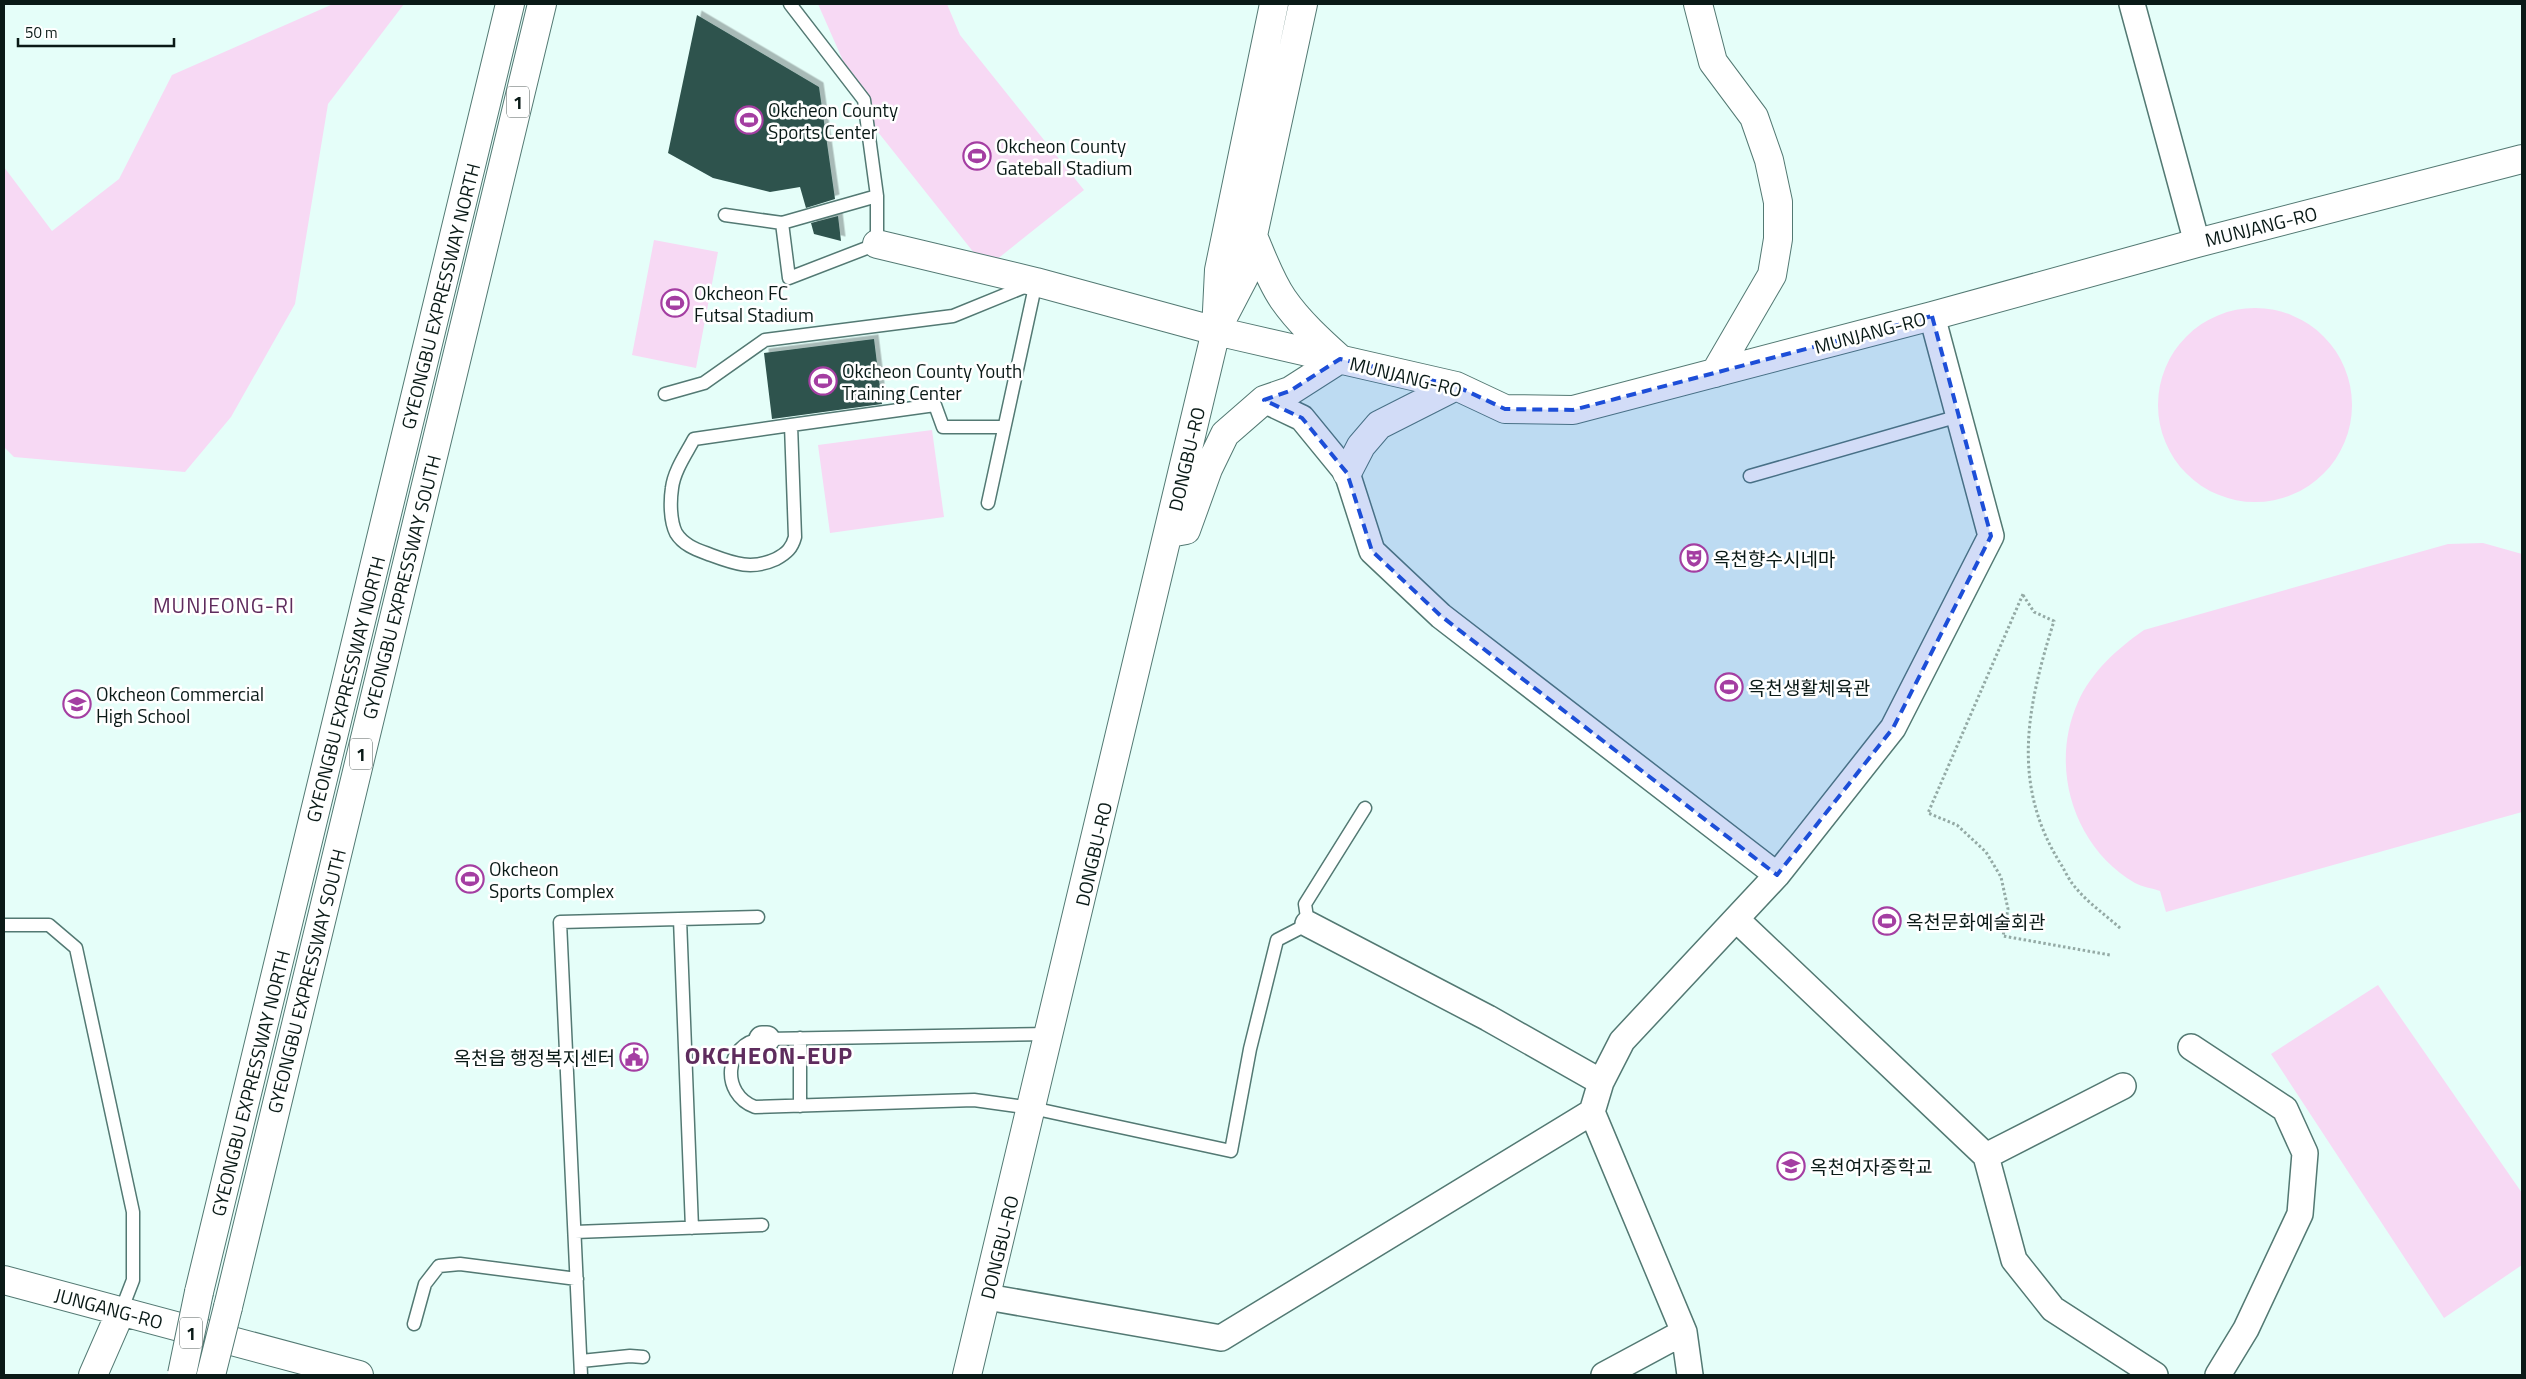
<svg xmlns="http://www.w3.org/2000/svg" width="2526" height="1379" font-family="'Titillium Web','Noto Sans KR',sans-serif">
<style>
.green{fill:#f7d9f4}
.building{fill:#2e534d;filter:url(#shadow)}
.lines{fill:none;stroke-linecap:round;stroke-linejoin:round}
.lane-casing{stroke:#537973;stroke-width:15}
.street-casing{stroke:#537973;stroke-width:28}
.secondary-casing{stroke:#537973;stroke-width:30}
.highway-casing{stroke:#537973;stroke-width:30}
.path{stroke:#94aaa5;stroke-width:3;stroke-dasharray:2.5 2.5;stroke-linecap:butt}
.lane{stroke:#fff;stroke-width:12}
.street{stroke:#fff;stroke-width:25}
.secondary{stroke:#fff;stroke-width:28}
.highway{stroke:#fff;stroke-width:28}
.highway-bridge-casing{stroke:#537973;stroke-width:30;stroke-linecap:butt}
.highway-bridge{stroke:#fff;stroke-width:28}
.marked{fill:#1d4ed8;fill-opacity:0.2;stroke:#1d4ed8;stroke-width:4;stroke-dasharray:10 6;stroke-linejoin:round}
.labels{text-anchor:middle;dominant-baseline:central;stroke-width:5;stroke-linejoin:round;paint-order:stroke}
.shield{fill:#fff;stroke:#545f5d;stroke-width:1}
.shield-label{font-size:18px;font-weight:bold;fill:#0a1a17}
.poi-label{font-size:19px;fill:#0a1a17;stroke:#fff;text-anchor:start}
.street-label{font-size:19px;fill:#0a1a17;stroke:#fff}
.quarter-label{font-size:21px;letter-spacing:1px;fill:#5e2c5d;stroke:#fff}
.district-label{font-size:24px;font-weight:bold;letter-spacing:1px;fill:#5e2c5d;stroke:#fff}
</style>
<defs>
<filter id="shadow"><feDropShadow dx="4.5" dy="-4.5" stdDeviation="0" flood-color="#0004"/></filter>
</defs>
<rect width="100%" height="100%" fill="#e5fef9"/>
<path class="green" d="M333,4H404L328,104L295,304L231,417L185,472L14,457L4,447V167L52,231L119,179L172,75Z
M818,4H947L960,35L1084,190L986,268L870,122Z
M654,240L718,252L696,368L632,355Z
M2158 405a97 97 0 1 1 194 0a97 97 0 1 1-194 0Z
M932,430L944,517L830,533L818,445Z
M2483,543L2522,554V812L2166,912L2160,891C2152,888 2142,887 2135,883C2073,847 2049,766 2078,702C2091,672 2118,648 2144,630L2448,544Z
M2378,985L2522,1193V1265L2444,1318L2271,1054Z"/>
<path class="building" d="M697,15L819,87L835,199L806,208L800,187L770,192L713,178L668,153Z
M838,216L841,241L814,234L811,223Z
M874,339L882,404L772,419L764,353Z"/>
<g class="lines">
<g class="lane-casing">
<path id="lane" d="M725,215L782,223L789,278L877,244V196L864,100L790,4
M782,223L877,196
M665,394L704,383L765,340L953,316L1029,285
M791,425L694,439C686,454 674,471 672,488C670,501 670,521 676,533C684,546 698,550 711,555C735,564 752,570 776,559C787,553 792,548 795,537L791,425L935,405L943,427H1004
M1750,476L1959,416
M988,503L1036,282
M680,919L692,1228
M4,925H49L76,948L133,1212V1280L121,1311
M762,1039C724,1043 720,1094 755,1107L974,1100L1032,1108L1231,1151L1250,1049L1277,940L1308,924L1305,904L1365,808
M767,1039L1050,1034
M800,1106V1038
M575,1232L762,1225
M414,1324L425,1284L439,1266L460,1264L577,1279
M581,1361L630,1356L643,1357
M581,1375L560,922L758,917"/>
</g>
<g class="street-casing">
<path id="street" d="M2132,4L2197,243
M1264,400L1302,418L1347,473L1372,551L1441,616L1777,875
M1736,919L1986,1156L2123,1086
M1308,924L1488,1018L1601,1082
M762,1039H767
M2191,1047L2285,1109L2305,1153L2300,1214L2246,1329L2218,1375
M1986,1156L2014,1260L2053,1309L2155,1375
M987,1297L1221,1338L1592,1112
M1604,1375L1684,1332
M1690,1375L1684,1332L1592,1112L1601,1082L1622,1041L1777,875L1893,728L1991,536L1932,316"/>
</g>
<g class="secondary-casing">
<path id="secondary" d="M1698,4L1713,62L1754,117L1769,160L1778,202V239L1772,275L1715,373
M1253,236C1262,257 1270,280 1283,299C1299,322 1320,341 1340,359
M877,244L1036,282L1216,331L1456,386L1505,409L1573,410L1932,316L2197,243L2522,159
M1220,323L1244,277L1303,4
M1347,473L1361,446L1379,425L1456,386
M1175,532L1186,530L1208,469L1225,434L1264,400L1290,391L1340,359
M4,1280L359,1375
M93,1375L121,1311
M967,1375L1216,331L1219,270L1274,4"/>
</g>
<g class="highway-casing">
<path id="highway" d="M199,1292L510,4
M228,1307L542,4"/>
</g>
<path class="path" d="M2023,594L1928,813L1957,825L1986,852L2001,877L2008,909L2003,936L2110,955
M2023,595L2034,612L2054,621C2027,707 2010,785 2062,866C2066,873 2070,882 2076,888C2088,903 2107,916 2121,929"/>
<use href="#lane" class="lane"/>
<use href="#street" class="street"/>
<use href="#secondary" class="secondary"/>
<use href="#highway" class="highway"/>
<g class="highway-bridge-casing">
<path id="highway-bridge" d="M182,1374L199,1292
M211,1375L228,1307"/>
</g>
<use href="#highway-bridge" class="highway-bridge"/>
</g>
<path class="marked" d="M1932,316L1991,536L1893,728L1777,875L1441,616L1372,551L1347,473L1302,418L1264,400L1290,391L1340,359L1456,386L1505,409L1573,410Z"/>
<defs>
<g id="stadium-ring" transform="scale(1.4375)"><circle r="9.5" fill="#fff" stroke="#a43ea2" stroke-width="1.5"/><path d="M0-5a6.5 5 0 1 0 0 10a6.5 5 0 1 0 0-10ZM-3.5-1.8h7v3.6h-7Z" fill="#a43ea2"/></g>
<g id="theatre-ring" transform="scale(1.4375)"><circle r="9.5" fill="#fff" stroke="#a43ea2" stroke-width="1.5"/><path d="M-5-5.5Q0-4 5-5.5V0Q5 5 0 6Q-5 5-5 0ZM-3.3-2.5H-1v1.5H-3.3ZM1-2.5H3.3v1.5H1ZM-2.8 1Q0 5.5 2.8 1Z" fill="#a43ea2"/></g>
<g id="school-ring" transform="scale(1.4375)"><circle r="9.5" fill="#fff" stroke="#a43ea2" stroke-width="1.5"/><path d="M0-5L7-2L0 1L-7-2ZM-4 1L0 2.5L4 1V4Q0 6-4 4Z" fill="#a43ea2"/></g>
<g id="civic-ring" transform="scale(1.4375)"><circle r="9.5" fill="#fff" stroke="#a43ea2" stroke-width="1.5"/><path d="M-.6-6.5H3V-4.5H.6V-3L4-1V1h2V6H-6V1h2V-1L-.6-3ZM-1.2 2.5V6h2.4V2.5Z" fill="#a43ea2"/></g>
</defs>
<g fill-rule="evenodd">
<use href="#stadium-ring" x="749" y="120"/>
<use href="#stadium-ring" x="977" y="156"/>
<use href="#stadium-ring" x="675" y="303"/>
<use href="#stadium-ring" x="823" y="381"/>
<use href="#theatre-ring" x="1694" y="558"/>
<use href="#stadium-ring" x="1729" y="687"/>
<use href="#school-ring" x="77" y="704"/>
<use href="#stadium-ring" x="470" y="879"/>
<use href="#stadium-ring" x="1887" y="921"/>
<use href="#civic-ring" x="634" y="1057"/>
<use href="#school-ring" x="1791" y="1166"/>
</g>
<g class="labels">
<g class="shield">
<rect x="507" y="86.5" width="22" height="31" rx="4"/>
<rect x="350" y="738.5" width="22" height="31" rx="4"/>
<rect x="180" y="1317.5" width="22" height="31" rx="4"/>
</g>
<g class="shield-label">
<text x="518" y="102">1</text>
<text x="361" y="754">1</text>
<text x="191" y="1333">1</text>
</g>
<g class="poi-label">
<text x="768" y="109">Okcheon County<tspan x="768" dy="22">Sports Center</tspan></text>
<text x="996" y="145">Okcheon County<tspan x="996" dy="22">Gateball Stadium</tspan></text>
<text x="694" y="292">Okcheon FC<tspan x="694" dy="22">Futsal Stadium</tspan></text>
<text x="842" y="370">Okcheon County Youth<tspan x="842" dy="22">Training Center</tspan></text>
<text x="1713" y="558">옥천향수시네마</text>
<text x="1748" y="687">옥천생활체육관</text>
<text x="96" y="693">Okcheon Commercial<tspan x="96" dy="22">High School</tspan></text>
<text x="489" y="868">Okcheon<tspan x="489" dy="22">Sports Complex</tspan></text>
<text x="1906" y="921">옥천문화예술회관</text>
<text x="615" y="1057" text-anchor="end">옥천읍 행정복지센터</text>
<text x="1810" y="1166">옥천여자중학교</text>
</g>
<g class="street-label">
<text transform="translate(2261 226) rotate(-14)">MUNJANG-RO</text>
<text transform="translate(440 296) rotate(-76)">GYEONGBU EXPRESSWAY NORTH</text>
<text transform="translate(1870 332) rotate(-15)">MUNJANG-RO</text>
<text transform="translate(1406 376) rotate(14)">MUNJANG-RO</text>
<text transform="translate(1186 459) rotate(-77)">DONGBU-RO</text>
<text transform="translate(401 587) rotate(-76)">GYEONGBU EXPRESSWAY SOUTH</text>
<text transform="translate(345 689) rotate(-76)">GYEONGBU EXPRESSWAY NORTH</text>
<text transform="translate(1093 854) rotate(-77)">DONGBU-RO</text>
<text transform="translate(306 981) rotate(-76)">GYEONGBU EXPRESSWAY SOUTH</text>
<text transform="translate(250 1083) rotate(-76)">GYEONGBU EXPRESSWAY NORTH</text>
<text transform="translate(999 1247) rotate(-76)">DONGBU-RO</text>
<text transform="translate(109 1308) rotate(15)">JUNGANG-RO</text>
</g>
<g class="quarter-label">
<text x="224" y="605">MUNJEONG-RI</text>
</g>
<g class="district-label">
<text x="769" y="1055">OKCHEON-EUP</text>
</g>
</g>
<rect width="2526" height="1379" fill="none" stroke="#0a1a17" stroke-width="10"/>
<path d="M18 38v8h156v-8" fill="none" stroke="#0a1a17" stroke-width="2.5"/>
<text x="25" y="38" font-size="15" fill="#0a1a17" stroke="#ffffff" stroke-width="4" paint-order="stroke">50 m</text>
</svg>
